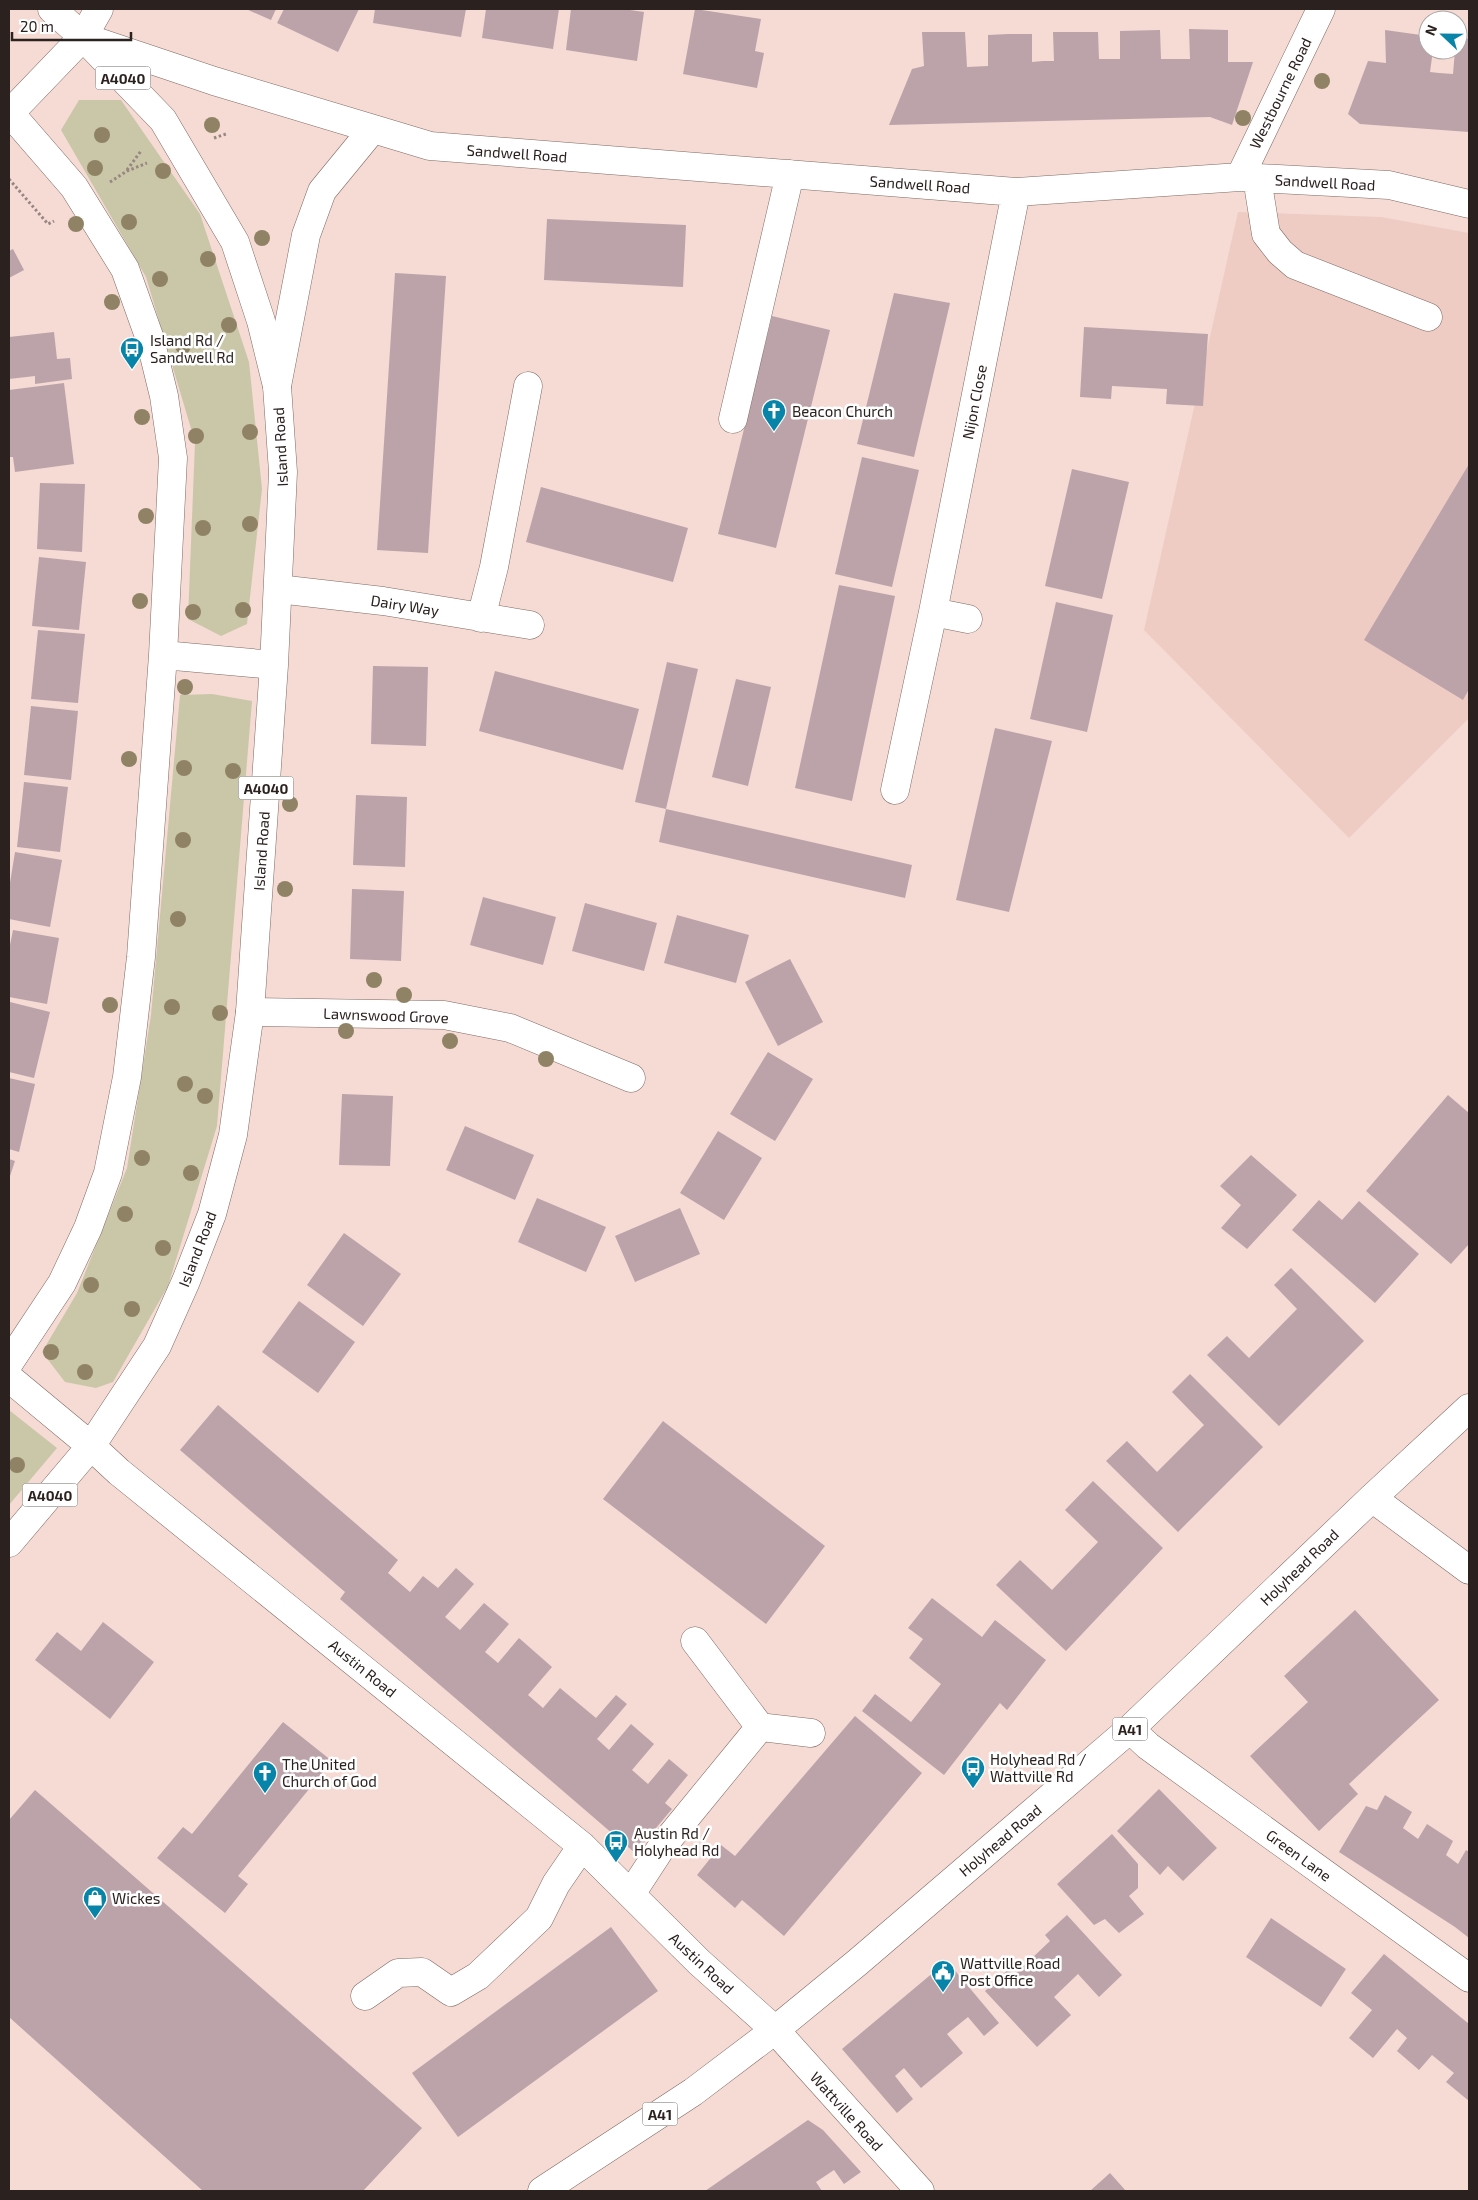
<svg xmlns="http://www.w3.org/2000/svg" width="1478" height="2200" font-family="'Exo 2',sans-serif">
<style>
.built{fill:#eeccc4}
.green{fill:#cac7a8}
.building{fill:#bca3a9}
.lines{fill:none;stroke-linecap:round;stroke-linejoin:round}
.minor-casing{stroke:#7f6862;stroke-width:29}
.major-casing{stroke:#7f6862;stroke-width:29}
.highway-casing{stroke:#7f6862;stroke-width:29}
.path{stroke:#988681;stroke-width:3;stroke-dasharray:2.5 2.5;stroke-linecap:butt}
.minor{stroke:#fff;stroke-width:28}
.major{stroke:#fff;stroke-width:28}
.highway{stroke:#fff;stroke-width:28}
.tree{fill:#908265}
.labels{text-anchor:middle;dominant-baseline:central;stroke-width:5;stroke-linejoin:round;paint-order:stroke}
.shield{fill:#fff;stroke:#6b6462;stroke-width:1}
.shield-label{font-size:14px;font-weight:bold;fill:#2b211f}
.street-label{font-size:15px;fill:#2b211f;stroke:#fff}
.poi-label{font-size:15px;fill:#2b211f;stroke:#fff;text-anchor:start}
</style>
<rect width="100%" height="100%" fill="#f5dbd4"/>
<path class="built" d="M1238,212L1381,217L1469,233V718L1349,838L1144,630Z"/>
<path class="green" d="M79,100H121L200,214L249,362L262,489L247,624L221,636L188,619L195,442L146,277L61,130Z
M212,694L252,701L217,1126L168,1286L113,1382L96,1388L65,1382L42,1352L77,1293L127,1168L151,1015L180,695Z
M9,1410L57,1448L9,1505Z"/>
<path class="building" d="M246,9H276L271,20Z
M284,9H359L338,52L277,23Z
M375,9H466L461,37L373,23Z
M486,9H559L553,49L482,38Z
M571,9H623L644,12L637,61L566,50Z
M695,9L761,19L755,51L764,53L757,88L683,74Z
M1189,29L1228,30V62H1253L1232,125L1210,117L889,125L912,69L924,66L922,32H965L967,67L988,66V35L1008,34H1032V62L1043,61H1054L1053,32H1098L1099,59H1120V31L1160,30L1161,59H1190Z
M1385,30L1428,36V50H1433L1430,72L1439,73L1453,74L1455,50H1458V38L1469,39V132L1360,124L1348,114L1368,61L1386,63Z
M547,219L686,225L683,287L544,280Z
M13,249L24,270L9,278V251Z
M395,273L446,276L428,553L377,550Z
M894,293L950,303L914,457L857,444Z
M772,316L830,330L776,548L718,534Z
M1084,327L1208,334L1203,406L1166,404L1167,389L1112,386L1111,399L1080,397Z
M54,332L57,359L70,358L72,379L35,384V376L9,379V337Z
M64,383L74,464L15,472L13,457H9V390Z
M862,457L919,470L892,587L835,574Z
M1469,464V689L1463,700L1364,640Z
M1072,469L1129,482L1102,599L1045,586Z
M40,483L85,484L82,552L37,549Z
M541,487L688,528L673,582L526,542Z
M39,557L86,562L79,630L32,626Z
M839,585L895,596L852,801L795,788Z
M1056,602L1113,615L1087,732L1030,719Z
M38,630L85,634L78,703L31,699Z
M667,662L698,669L666,809L635,802Z
M373,666L428,667L426,746L371,744Z
M495,671L639,709L623,770L479,731Z
M736,679L771,687L748,786L712,777Z
M31,706L78,711L71,780L24,775Z
M995,728L1052,741L1009,912L956,900Z
M24,782L68,787L60,852L17,847Z
M356,795L407,797L405,867L353,865Z
M666,809L912,865L905,898L659,842Z
M15,852L62,860L50,927L9,919V889Z
M352,889L404,891L401,961L350,959Z
M483,897L556,917L543,965L470,945Z
M585,903L657,923L644,971L572,951Z
M677,915L749,935L736,983L664,963Z
M13,930L59,938L47,1004L9,997V950Z
M790,959L823,1022L778,1046L745,982Z
M10,1002L50,1012L34,1078L9,1072Z
M768,1052L813,1079L775,1141L730,1114Z
M9,1078L35,1084L19,1152L9,1149Z
M342,1094L393,1096L390,1166L339,1165Z
M1448,1095L1469,1113V1244L1451,1264L1366,1191Z
M465,1126L534,1155L515,1200L446,1170Z
M718,1131L762,1158L724,1220L680,1193Z
M1251,1155L1297,1195L1247,1249L1221,1228L1241,1205L1220,1186Z
M9,1159L15,1161L9,1179Z
M537,1198L606,1227L586,1272L518,1242Z
M1319,1200L1342,1220L1359,1201L1419,1254L1375,1303L1292,1230Z
M680,1208L700,1254L635,1282L615,1236Z
M344,1233L401,1274L363,1326L307,1285Z
M1291,1268L1364,1341L1279,1426L1207,1355L1227,1336L1249,1358L1297,1309L1274,1285Z
M299,1301L355,1342L318,1393L262,1352Z
M1190,1374L1263,1447L1178,1532L1106,1461L1127,1441L1157,1472L1204,1425L1172,1392Z
M218,1405L398,1560L388,1573L410,1592L423,1576L438,1588L456,1568L474,1584L445,1617L460,1630L484,1603L509,1624L485,1652L498,1663L519,1638L552,1667L528,1695L543,1708L560,1688L596,1718L616,1695L627,1704L597,1739L609,1750L631,1724L654,1744L632,1770L648,1784L669,1759L688,1775L665,1803L672,1809L635,1853L340,1599L345,1592L180,1450Z
M663,1421L825,1546L766,1624L603,1499Z
M1093,1481L1163,1548L1066,1651L996,1585L1020,1560L1052,1590L1098,1542L1065,1510Z
M932,1598L982,1637L995,1620L1046,1660L1007,1710L1000,1703L944,1775L862,1711L875,1694L911,1722L941,1684L909,1658L923,1639L908,1628Z
M1355,1610L1439,1700L1349,1784L1358,1794L1319,1831L1250,1756L1308,1702L1284,1676Z
M103,1622L154,1662L110,1719L35,1660L57,1632L81,1651Z
M855,1716L922,1773L784,1936L742,1900L735,1908L697,1875L721,1845L735,1856Z
M283,1722L332,1761L238,1876L248,1884L225,1913L157,1858L183,1827L192,1834Z
M1159,1789L1217,1848L1183,1881L1168,1866L1160,1875L1117,1831Z
M35,1790L422,2128L363,2191H203L9,2017V1820Z
M1385,1795L1412,1812L1403,1828L1418,1839L1427,1824L1453,1841L1446,1855L1458,1864L1466,1850L1469,1852V1938L1455,1927L1339,1852L1366,1806L1377,1810Z
M1112,1834L1138,1864V1888L1129,1896L1144,1914L1119,1933L1105,1919L1094,1925L1057,1884Z
M1067,1915L1122,1975L1099,1997L1078,1974L1054,1997L1071,2015L1037,2047L985,1991L1008,1970L1013,1976L1050,1941L1045,1935Z
M1271,1918L1346,1969L1321,2007L1246,1957Z
M611,1927L658,1991L458,2137L412,2073Z
M1384,1954L1469,2024V2101L1446,2082L1454,2073L1432,2055L1419,2070L1397,2051L1407,2038L1397,2029L1373,2058L1349,2038L1372,2010L1351,1993Z
M947,1961L999,2023L984,2036L968,2017L947,2034L963,2053L921,2088L904,2068L895,2076L913,2099L897,2113L842,2049Z
M808,2120L823,2130L861,2172L844,2184L834,2170L816,2182L822,2191H705Z
M1110,2173L1126,2191H1090Z"/>
<g class="lines">
<g class="minor-casing">
<path id="minor" d="M99,9L83,37L214,81L430,146L1016,192L1240,177L1389,185L1469,204
M1240,177L1321,9
M1257,178L1266,234L1280,252L1295,265L1428,317
M277,386L306,235L322,191L372,130
M733,419L790,174
M278,589L383,601L530,625
M933,612L968,619
M481,618L494,567L528,386
M895,790L933,612L1016,192
M250,1012L444,1015L510,1028L631,1078
M91,1446L119,1472L582,1846L699,1962L775,2030L920,2191
M1372,1498L1469,1570
M695,1641L760,1727L811,1733
M1130,1729L1148,1746L1469,1978
M631,1894L661,1848L760,1727
M365,1996L398,1973L422,1972L451,1992L478,1976L539,1918L556,1884L582,1846"/>
</g>
<g class="major-casing">
<path id="major" d="M9,112L74,187L125,269L150,339L164,396L173,458L163,655L141,957L127,1077L108,1173L88,1228L62,1283L9,1363
M10,113L83,37
M163,655L274,665
M9,1378L91,1446
M9,1543L91,1446L157,1346L186,1281L212,1214L233,1135L250,1012L274,665L283,472L277,386L261,321L235,242L163,120L83,37L52,9"/>
</g>
<g class="highway-casing">
<path id="highway" d="M542,2191L693,2092L775,2030L858,1962L1130,1729L1372,1498L1469,1408"/>
</g>
<path class="path" d="M214,138L226,134
M127,170L141,151
M9,179L48,224L54,221
M110,182L127,171L147,163"/>
<use href="#minor" class="minor"/>
<use href="#major" class="major"/>
<use href="#highway" class="highway"/>
</g>
<g class="tree">
<circle cx="1322" cy="81" r="8"/>
<circle cx="1243" cy="118" r="8"/>
<circle cx="212" cy="125" r="8"/>
<circle cx="102" cy="135" r="8"/>
<circle cx="95" cy="168" r="8"/>
<circle cx="163" cy="171" r="8"/>
<circle cx="129" cy="222" r="8"/>
<circle cx="76" cy="224" r="8"/>
<circle cx="262" cy="238" r="8"/>
<circle cx="208" cy="259" r="8"/>
<circle cx="160" cy="279" r="8"/>
<circle cx="112" cy="302" r="8"/>
<circle cx="229" cy="325" r="8"/>
<circle cx="183" cy="346" r="8"/>
<circle cx="142" cy="417" r="8"/>
<circle cx="250" cy="432" r="8"/>
<circle cx="196" cy="436" r="8"/>
<circle cx="146" cy="516" r="8"/>
<circle cx="250" cy="524" r="8"/>
<circle cx="203" cy="528" r="8"/>
<circle cx="140" cy="601" r="8"/>
<circle cx="243" cy="610" r="8"/>
<circle cx="193" cy="612" r="8"/>
<circle cx="185" cy="687" r="8"/>
<circle cx="129" cy="759" r="8"/>
<circle cx="184" cy="768" r="8"/>
<circle cx="233" cy="771" r="8"/>
<circle cx="290" cy="804" r="8"/>
<circle cx="183" cy="840" r="8"/>
<circle cx="285" cy="889" r="8"/>
<circle cx="178" cy="919" r="8"/>
<circle cx="374" cy="980" r="8"/>
<circle cx="404" cy="995" r="8"/>
<circle cx="110" cy="1005" r="8"/>
<circle cx="172" cy="1007" r="8"/>
<circle cx="220" cy="1013" r="8"/>
<circle cx="346" cy="1031" r="8"/>
<circle cx="450" cy="1041" r="8"/>
<circle cx="546" cy="1059" r="8"/>
<circle cx="185" cy="1084" r="8"/>
<circle cx="205" cy="1096" r="8"/>
<circle cx="142" cy="1158" r="8"/>
<circle cx="191" cy="1173" r="8"/>
<circle cx="125" cy="1214" r="8"/>
<circle cx="163" cy="1248" r="8"/>
<circle cx="91" cy="1285" r="8"/>
<circle cx="132" cy="1309" r="8"/>
<circle cx="51" cy="1352" r="8"/>
<circle cx="85" cy="1372" r="8"/>
<circle cx="17" cy="1465" r="8"/>
</g>
<defs>
<g id="bus-pin" transform="scale(1.25)"><path d="M0 17L-7.5 6A9.5 9.5 0 1 1 7.5 6Z" fill="#0884a8" stroke="#fff"/><path d="M-5-6H5V4H4V6H2V4H-2V6H-4V4H-5ZM-3.5-4V0h7V-4ZM-3.5 1.2v1.5H-2V1.2ZM2 1.2v1.5H3.5V1.2Z" fill="#fff"/></g>
<g id="church-pin" transform="scale(1.25)"><path d="M0 17L-7.5 6A9.5 9.5 0 1 1 7.5 6Z" fill="#0884a8" stroke="#fff"/><path d="M-1.2-6h2.4v3.5h3.3v2.4h-3.3V6h-2.4V-.1h-3.3v-2.4h3.3Z" fill="#fff"/></g>
<g id="shop-pin" transform="scale(1.25)"><path d="M0 17L-7.5 6A9.5 9.5 0 1 1 7.5 6Z" fill="#0884a8" stroke="#fff"/><path d="M-5-2.5h2.3a2.7 3.5 0 0 1 5.4 0H5L5.5 6h-11ZM-1.5-2.5h3a1.5 2.3 0 0 0-3 0Z" fill="#fff"/></g>
<g id="civic-pin" transform="scale(1.25)"><path d="M0 17L-7.5 6A9.5 9.5 0 1 1 7.5 6Z" fill="#0884a8" stroke="#fff"/><path d="M-.6-6.5H3V-4.5H.6V-3L4-1V1h2V6H-6V1h2V-1L-.6-3ZM-1.2 2.5V6h2.4V2.5Z" fill="#fff"/></g>
</defs>
<g fill-rule="evenodd">
<use href="#bus-pin" x="132" y="349"/>
<use href="#church-pin" x="774" y="411"/>
<use href="#bus-pin" x="973" y="1768"/>
<use href="#church-pin" x="265" y="1773"/>
<use href="#bus-pin" x="616" y="1842"/>
<use href="#shop-pin" x="95" y="1898"/>
<use href="#civic-pin" x="943" y="1972"/>
</g>
<g class="labels">
<g class="shield">
<rect x="95.5" y="66.5" width="55" height="23" rx="4"/>
<rect x="238.5" y="776.5" width="55" height="23" rx="4"/>
<rect x="22.5" y="1483.5" width="55" height="23" rx="4"/>
<rect x="1112.5" y="1717.5" width="35" height="23" rx="4"/>
<rect x="642.5" y="2102.5" width="35" height="23" rx="4"/>
</g>
<g class="shield-label">
<text x="123" y="78">A4040</text>
<text x="266" y="788">A4040</text>
<text x="50" y="1495">A4040</text>
<text x="1130" y="1729">A41</text>
<text x="660" y="2114">A41</text>
</g>
<g class="street-label">
<text transform="translate(1280 93) rotate(-64)">Westbourne Road</text>
<text transform="translate(517 153) rotate(4)">Sandwell Road</text>
<text transform="translate(1325 182) rotate(3)">Sandwell Road</text>
<text transform="translate(920 184) rotate(4)">Sandwell Road</text>
<text transform="translate(974 402) rotate(-79)">Nijon Close</text>
<text transform="translate(280 447) rotate(-93)">Island Road</text>
<text transform="translate(405 605) rotate(9)">Dairy Way</text>
<text transform="translate(261 851) rotate(-86)">Island Road</text>
<text transform="translate(386 1015) rotate(2)">Lawnswood Grove</text>
<text transform="translate(197 1249) rotate(-69)">Island Road</text>
<text transform="translate(1299 1567) rotate(-44)">Holyhead Road</text>
<text transform="translate(363 1668) rotate(39)">Austin Road</text>
<text transform="translate(1000 1840) rotate(-40)">Holyhead Road</text>
<text transform="translate(1299 1855) rotate(36)">Green Lane</text>
<text transform="translate(702 1963) rotate(43)">Austin Road</text>
<text transform="translate(847 2111) rotate(48)">Wattville Road</text>
</g>
<g class="poi-label">
<text x="150" y="340">Island Rd /<tspan x="150" dy="17">Sandwell Rd</tspan></text>
<text x="792" y="411">Beacon Church</text>
<text x="990" y="1759">Holyhead Rd /<tspan x="990" dy="17">Wattville Rd</tspan></text>
<text x="282" y="1764">The United<tspan x="282" dy="17">Church of God</tspan></text>
<text x="634" y="1833">Austin Rd /<tspan x="634" dy="17">Holyhead Rd</tspan></text>
<text x="112" y="1898">Wickes</text>
<text x="960" y="1963">Wattville Road<tspan x="960" dy="17">Post Office</tspan></text>
</g>
</g>
<rect width="1478" height="2200" fill="none" stroke="#2b211f" stroke-width="20"/>
<g transform="translate(1443 35) rotate(292)"><circle r="24" fill="#ffffff" stroke="#aaa6a5"/>
<path d="M0-4L9 19L0 12L-9 19Z" fill="#0884a8"/>
<text y="-8" font-size="14" font-weight="bold" text-anchor="middle" fill="#2b211f">N</text>
</g>
<path d="M12 32v8h119v-8" fill="none" stroke="#2b211f" stroke-width="2.5"/>
<text x="20" y="32" font-size="15" fill="#2b211f" stroke="#ffffff" stroke-width="4" paint-order="stroke">20 m</text>
</svg>
